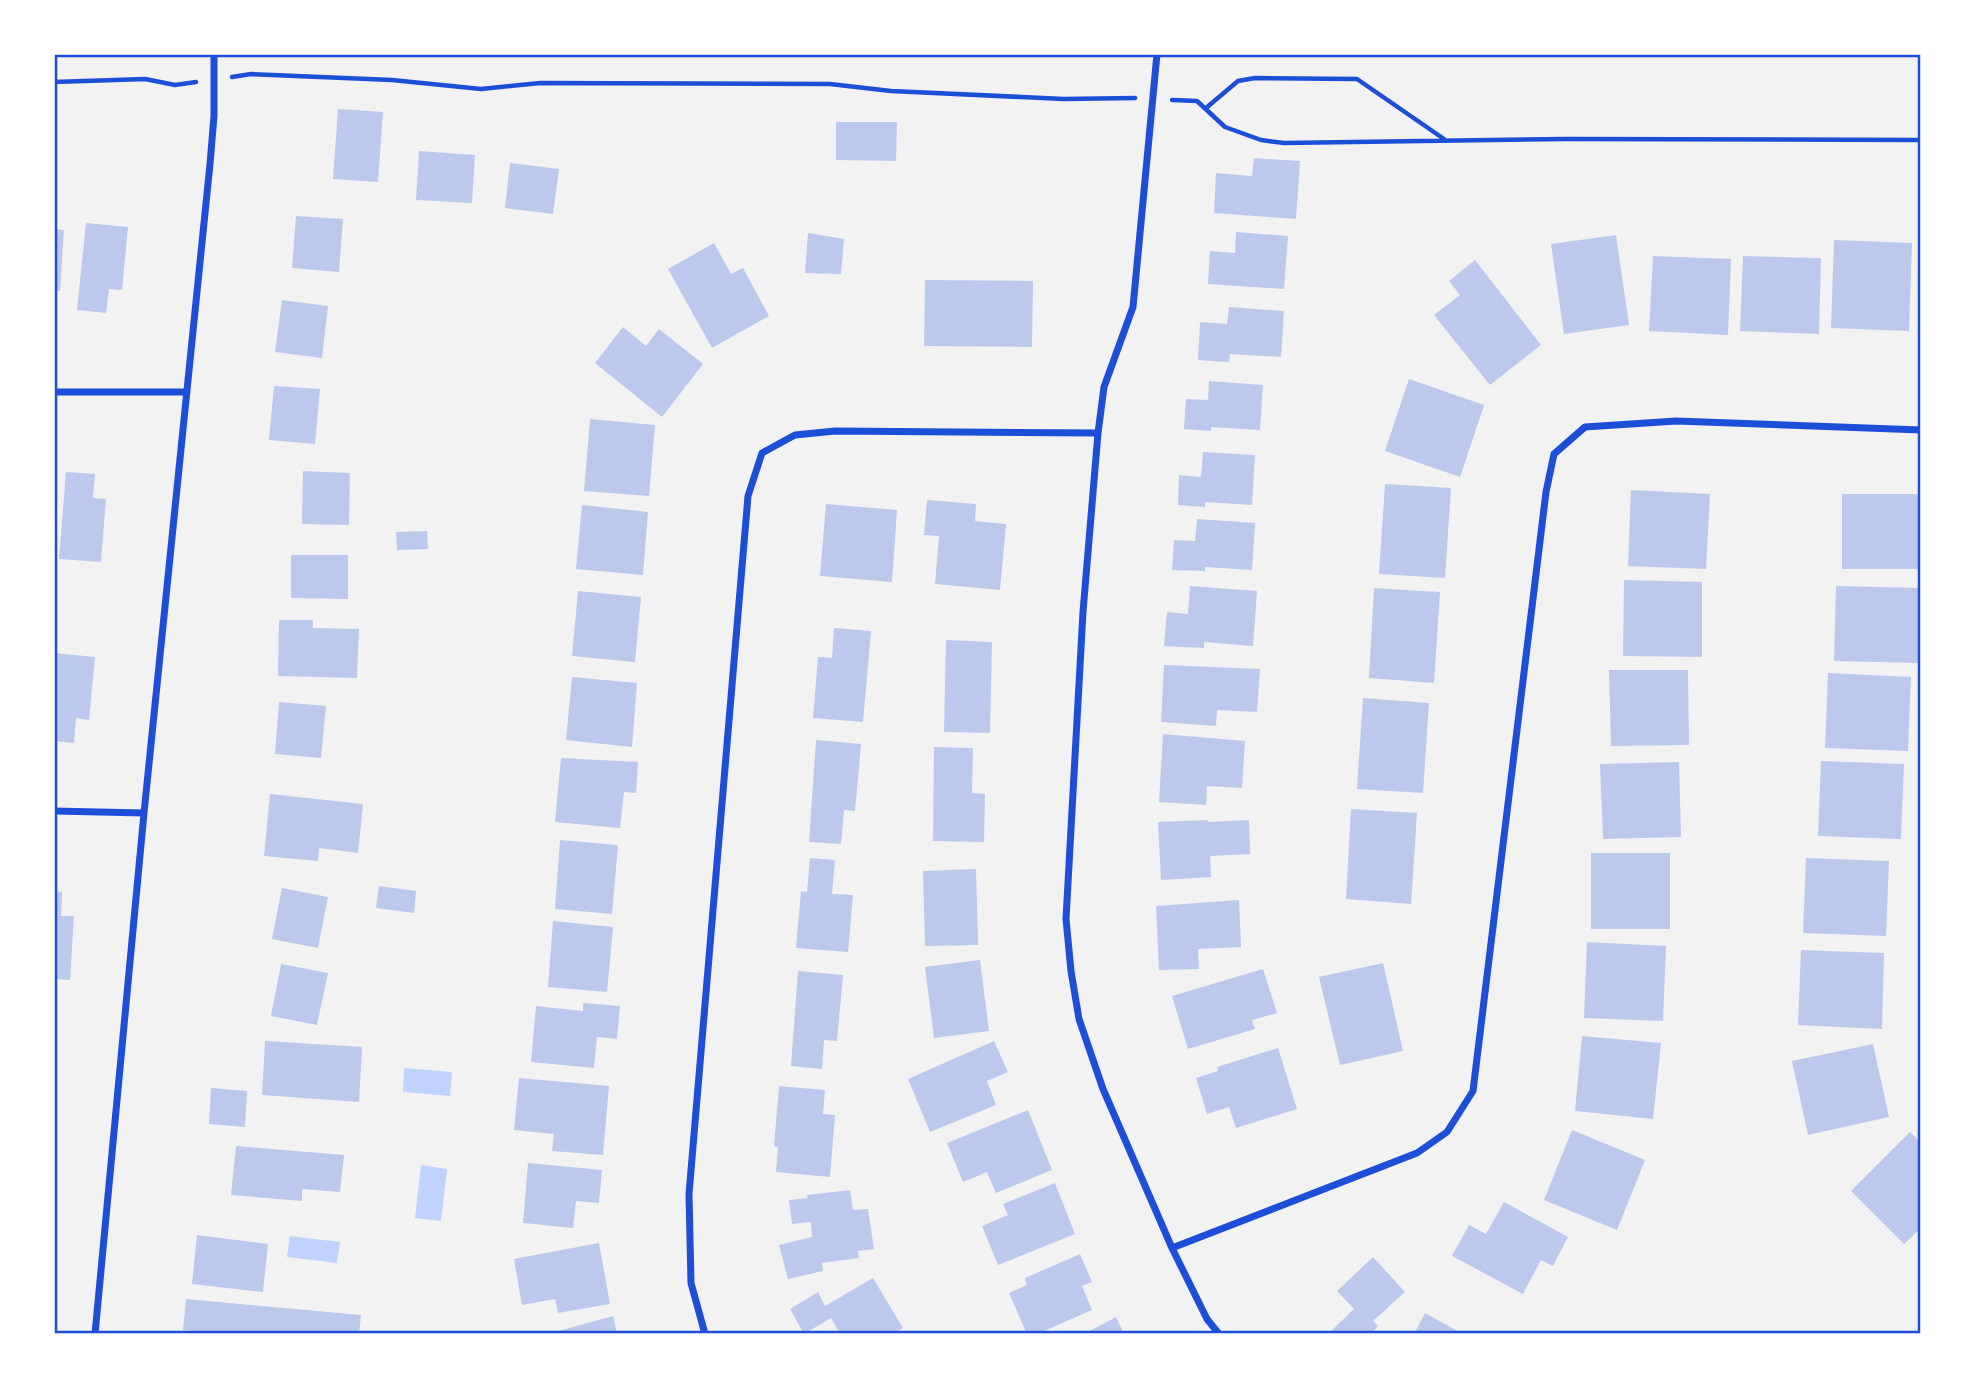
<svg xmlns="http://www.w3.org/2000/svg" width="1975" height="1388" font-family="Raleway,sans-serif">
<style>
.water{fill:#bfd3fe}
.building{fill:#bdc9ec}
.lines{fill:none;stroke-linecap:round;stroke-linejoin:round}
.path{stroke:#1d4ed8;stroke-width:4.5}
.minor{stroke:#1d4ed8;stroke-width:7}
.neatline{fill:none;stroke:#1d4ed8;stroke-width:2.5}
</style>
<rect width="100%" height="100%" fill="#f2f2f2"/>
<path class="water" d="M404,1068L452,1072L450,1096L403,1092Z
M421,1165L447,1169L441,1221L415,1218Z
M290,1236L340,1242L337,1263L287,1257Z"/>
<path class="building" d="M338,109L383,112L378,182L333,179Z
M836,122H897L896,161L836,160Z
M419,151L475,155L472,203L416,200Z
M1254,158L1300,161L1296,219L1214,213L1216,173L1252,176Z
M510,163L559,169L553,214L505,208Z
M296,216L343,219L339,272L292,268Z
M86,223L128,227L122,290L109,289L106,313L77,310Z
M54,229L64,230L60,291H54Z
M1236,232L1288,236L1284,289L1208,284L1210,251L1235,253Z
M808,233L844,239L841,274L805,273Z
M1616,235L1629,325L1564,334L1551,244Z
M1834,240L1912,243L1909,331L1831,328Z
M714,243L731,274L743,268L769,316L712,348L668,269Z
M1653,256L1731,259L1728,335L1649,331Z
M1743,256L1821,258L1819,334L1740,331Z
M1475,260L1541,345L1490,385L1434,315L1460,295L1449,281Z
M925,280L1033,281L1032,347L924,346Z
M282,300L328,306L322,358L275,352Z
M1229,307L1284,311L1281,357L1230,354L1229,362L1198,360L1200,322L1227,324Z
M623,327L646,346L659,329L703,364L662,417L595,363Z
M1409,379L1484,405L1460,477L1385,451Z
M1209,381L1263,385L1260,430L1211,427V431L1184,429L1186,399L1208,400Z
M274,386L320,389L315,444L269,440Z
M590,419L655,425L649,496L584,491Z
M1203,452L1255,455L1252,505L1205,502V507L1178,505L1179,475L1201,477Z
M303,471L350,473L349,525L302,524Z
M66,472L95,474L93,498L106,499L101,562L59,559Z
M1385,484L1451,488L1445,578L1379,574Z
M1631,490L1710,494L1706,569L1628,566Z
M1842,494H1921V569H1842Z
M927,500L976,504L975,521L1006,524L1000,590L935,584L939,536L924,535Z
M826,504L897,510L892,582L820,576Z
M582,505L648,512L643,575L576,569Z
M1197,519L1255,523L1252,570L1205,567V571L1172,570L1174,540L1195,541Z
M427,531L428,549L397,550L396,532Z
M291,555H348V599L291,598Z
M1624,580L1702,582V657L1623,656Z
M1190,586L1257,591L1253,646L1204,642V648L1164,646L1167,612L1188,614Z
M1836,586L1920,588L1918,663L1834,661Z
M1374,588L1440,592L1434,683L1369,678Z
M578,591L641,597L635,662L572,656Z
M279,620H313V628L359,629L357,678L278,676Z
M834,628L871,631L863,722L813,718L818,657L832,658Z
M946,640L992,642L990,733L944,732Z
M54,653L95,657L89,720L76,718L74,743L54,741Z
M1164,665L1260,669L1257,712L1217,710L1216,726L1161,722Z
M1609,670H1688L1689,745L1611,746Z
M1828,673L1911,677L1908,751L1825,748Z
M572,677L637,683L632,747L566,740Z
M1363,698L1429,703L1423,793L1357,789Z
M279,702L326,706L321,758L275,754Z
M1163,734L1245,741L1242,788L1207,786L1206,805L1159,802Z
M816,740L861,744L855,811L844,810L841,844L809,842Z
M934,747L973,748L972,793L985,794L984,842L933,841Z
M561,758L638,762L636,793L624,792L620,828L555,822Z
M1821,761L1904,764L1901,839L1818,836Z
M1679,762L1681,837L1603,839L1600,764Z
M270,794L363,804L358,853L319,848L318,861L264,856Z
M1351,809L1417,813L1411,904L1346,899Z
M1208,820V822L1249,820L1250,854L1210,856L1211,877L1161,880L1158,822Z
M560,840L618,845L612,914L555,909Z
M1591,853H1670V929H1591Z
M810,858L835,860L832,894L853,895L848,952L796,948L801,891L807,892Z
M1806,858L1889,861L1886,936L1803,933Z
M976,869L978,945L925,946L923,871Z
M379,886L416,891L414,913L376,908Z
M282,888L328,897L318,948L272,939Z
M54,891L62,892L61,916H74L70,980L54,979Z
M1239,900L1241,947L1198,949L1199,969L1159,970L1156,906Z
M553,921L613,927L607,992L548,987Z
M1587,942L1666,946L1663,1021L1584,1018Z
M1801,950L1884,953L1882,1029L1798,1025Z
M980,960L989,1031L934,1038L925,967Z
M1383,963L1403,1051L1340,1065L1319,977Z
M281,964L328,973L317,1025L271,1016Z
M1263,969L1277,1013L1252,1020L1255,1029L1188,1049L1172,996Z
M798,971L843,975L837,1041L824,1040L822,1069L791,1066Z
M583,1003L620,1006L617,1039L597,1037L594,1068L531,1062L536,1006L583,1011Z
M1582,1036L1661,1043L1653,1119L1575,1111Z
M265,1041L362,1047L359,1102L262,1095Z
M994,1041L1008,1072L987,1081L996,1105L930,1132L908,1079Z
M1873,1044L1889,1117L1808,1135L1792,1061Z
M1278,1048L1297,1109L1236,1128L1229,1107L1207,1114L1196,1078L1218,1071L1217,1067Z
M519,1078L609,1086L603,1155L552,1151L554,1134L514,1130Z
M779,1086L825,1090L823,1114L835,1115L830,1177L776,1172L778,1147L774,1146Z
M211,1088L247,1091L245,1127L209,1124Z
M1028,1110L1052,1170L996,1193L987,1172L963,1182L947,1143Z
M1572,1130L1645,1160L1617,1230L1544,1200Z
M1910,1132L1921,1143V1228L1904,1244L1851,1191Z
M236,1146L344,1155L340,1192L302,1189V1201L231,1195Z
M528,1163L602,1170L599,1203L576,1201L573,1228L523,1223Z
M1055,1183L1075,1234L998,1265L982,1226L1008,1215L1003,1204Z
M850,1190L853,1210L868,1209L874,1249L858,1251L859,1258L822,1263L823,1271L788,1279L779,1245L812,1237L811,1222L792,1224L789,1200L808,1198L807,1195Z
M1504,1202L1568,1237L1553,1266L1541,1260L1523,1294L1452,1256L1469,1225L1486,1234Z
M197,1235L268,1244L263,1292L192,1284Z
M599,1243L610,1304L558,1313L555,1299L522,1305L514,1259Z
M1080,1254L1092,1282L1082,1286L1092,1310L1037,1334H1027L1009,1293L1027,1285L1025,1278Z
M1373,1257L1405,1292L1373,1321L1378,1326L1371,1334H1328L1354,1309L1337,1291Z
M873,1278L903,1328L893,1334H840L831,1318L804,1334L790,1309L818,1292L825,1306Z
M186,1299L361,1315L359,1334H227L183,1330Z
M1425,1313L1463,1334H1414Z
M613,1316L617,1334H551V1333Z
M1116,1317L1124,1334H1084Z"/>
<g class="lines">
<path class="path" d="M232,77L251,74L392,80L481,89L540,83L830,84L891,91L1064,99L1135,98
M54,82L145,79L175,85L196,82
M1172,100L1197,101L1225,127L1261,140L1284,143L1566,139L1921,140
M1206,108L1238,81L1255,78L1357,79L1444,139"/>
<path class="minor" d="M1157,54L1133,307L1104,387L1098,433L1083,612L1066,919L1071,971L1079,1019L1103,1089L1172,1248L1207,1319L1219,1334
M54,392H187
M54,811L144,813
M1172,1248L1417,1153L1447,1132L1473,1091L1546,492L1554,454L1585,427L1676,421L1921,430
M95,1334L144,813L210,164L214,116V54
M705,1334L691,1283L689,1194L748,496L762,453L795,435L835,431L1098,433"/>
</g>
<rect width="1975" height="1388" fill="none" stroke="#ffffff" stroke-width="112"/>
<rect x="56" y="56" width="1863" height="1276" class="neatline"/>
</svg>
